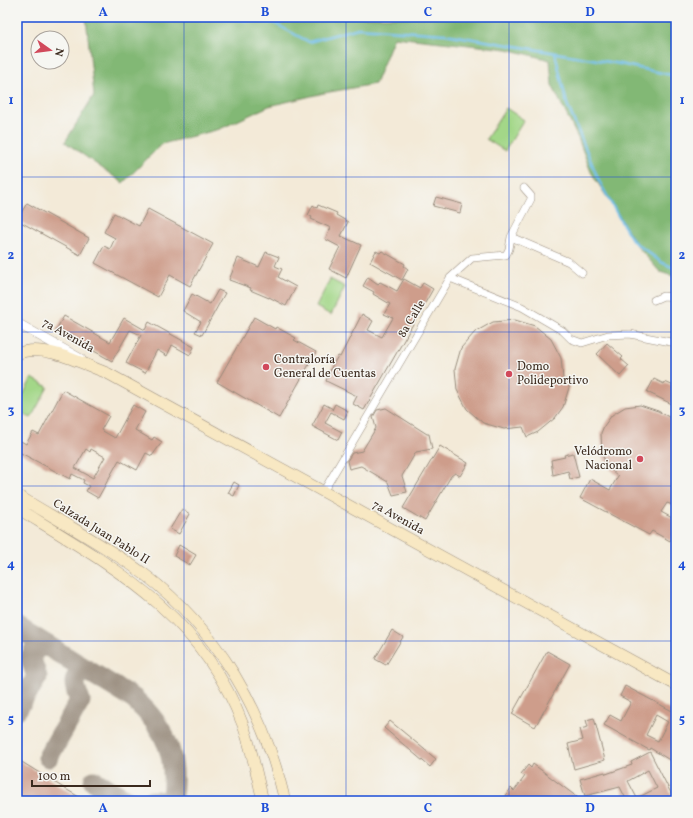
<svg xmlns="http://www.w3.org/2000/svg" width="693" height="818" font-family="Vollkorn,serif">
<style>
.green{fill:#a3d788;stroke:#6f8053}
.forest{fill:#82b874;stroke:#5e7149}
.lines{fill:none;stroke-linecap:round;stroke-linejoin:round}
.stream{stroke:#6fbeea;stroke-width:2.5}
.taxiway{stroke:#978a7b;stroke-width:21}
.building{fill:#ce9d8b;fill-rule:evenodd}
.minor-casing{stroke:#978a7b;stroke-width:8}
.tertiary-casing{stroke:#978a7b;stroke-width:10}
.secondary-casing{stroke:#978a7b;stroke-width:12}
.minor{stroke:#fff;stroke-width:7}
.tertiary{stroke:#fff;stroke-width:9}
.secondary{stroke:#f8e8c3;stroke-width:11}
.grid{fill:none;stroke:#1d4ed8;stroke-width:1;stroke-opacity:0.55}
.poi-dot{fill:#d1495b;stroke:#f6f6f2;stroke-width:1.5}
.labels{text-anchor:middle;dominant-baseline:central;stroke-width:3;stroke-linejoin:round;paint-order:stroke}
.street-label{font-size:12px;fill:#3b2a1e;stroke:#f6f6f2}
.poi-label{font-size:12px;fill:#3b2a1e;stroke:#f6f6f2;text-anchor:start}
.neatline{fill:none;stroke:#1d4ed8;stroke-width:1.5}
.grid-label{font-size:13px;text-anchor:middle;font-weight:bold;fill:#1d4ed8}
</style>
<rect width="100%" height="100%" fill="#f6f6f2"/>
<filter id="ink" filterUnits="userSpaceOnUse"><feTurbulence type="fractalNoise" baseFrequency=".025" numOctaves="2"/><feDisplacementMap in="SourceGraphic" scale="8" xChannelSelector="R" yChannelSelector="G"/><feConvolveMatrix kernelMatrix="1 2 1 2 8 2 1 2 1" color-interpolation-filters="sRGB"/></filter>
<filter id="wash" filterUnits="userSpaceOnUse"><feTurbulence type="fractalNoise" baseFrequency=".012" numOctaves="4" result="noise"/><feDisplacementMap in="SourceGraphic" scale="16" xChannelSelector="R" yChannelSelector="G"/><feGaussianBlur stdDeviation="0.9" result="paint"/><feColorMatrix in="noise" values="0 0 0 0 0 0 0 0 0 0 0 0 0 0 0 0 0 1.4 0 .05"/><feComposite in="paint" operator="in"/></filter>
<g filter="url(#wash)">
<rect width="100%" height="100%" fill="#f3ead8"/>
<path class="green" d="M506,108L524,120L505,151L486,139Z
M330,279L345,287L331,315L316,307Z
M32,378L48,387L31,418L17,411V406Z"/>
<path class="forest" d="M86,17H676V277L660,272L639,248L591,172L578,138L552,85L550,60L507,49L394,37L375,84L324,93L269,106L220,129L162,144L123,183L65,142L94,95Z"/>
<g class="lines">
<path class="stream" d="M211,17L274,23L309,42L358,28L445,34L615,63L676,76
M555,53L567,104L599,181L621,221L633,241L661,262L676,269"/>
<path class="taxiway" d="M17,627L134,699C166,728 179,757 171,801
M17,709L37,677C34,665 26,656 38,647L48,646
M48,757L80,701C75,688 69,675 88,671
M94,781L129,801
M151,801H157"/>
</g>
<g id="blocks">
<path class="building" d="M436,197L462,204L460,213L433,206Z
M27,203L89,238L80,255L17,220Z
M313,205L317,208L318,205L337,213L336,215L348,222L341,236L361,245L346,278L329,269L340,247L325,239L331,228L311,219L312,217L308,215Z
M148,209L213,244L190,286L170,275L158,297L95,263L104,246L110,249L115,238L104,232L114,213L139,226Z
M376,251L380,253L382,251L405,264L404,266L408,269L402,280L370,262Z
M266,252L279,257L275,266L282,269L278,277L296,287L286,306L269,297V298L250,290L251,288L229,280L238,258L259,267Z
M368,277L378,284L380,282L397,291L404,279L420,288L423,283L433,289L364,410L353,404L357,396L326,381L332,366L338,356L340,357L362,314L373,321L368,330L382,337L393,318L384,314L390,304L373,294L374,292L363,286Z
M218,290L225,293L202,335L195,332L201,322L183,311L192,294L210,304Z
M64,316L110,342L124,318L145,330L149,322L194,347L190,355L172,345L167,356L157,350L145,373L126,363L141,335L130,330L112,361L56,330Z
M254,317L275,329L276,327L296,338L294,340L316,352L279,418L217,382Z
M515,320L535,326L551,339L561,358L563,379L571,381L563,407L555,418L538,432L527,437L523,427L504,429L483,423L467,409L457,390L455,369L461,348L475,332L493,322Z
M607,343L623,357L621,359L629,366L620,376L597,354Z
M654,379L664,384L665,382L676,387V406L647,392Z
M63,390L109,416L101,430L115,438L133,405L145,412L135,430L152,440L154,437L162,442L152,456L146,453L137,470L119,460L98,498L86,491L89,486L83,483L84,480L72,474L70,479L17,451V439L26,444L33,432L39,435ZM86,449L90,452L91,449L105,457L93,478L75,468Z
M324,404L333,409L332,410L335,404L348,411L344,419L331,412L325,423L342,432L338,440L312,426Z
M640,405L658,411L676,421V506L667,503L661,512L676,520V531L670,541L652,531L649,535L580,498L590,479L610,490L618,476L609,468L602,455L601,433L604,426L612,415L625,407Z
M386,408L427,434H429L432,449L416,452L402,476L407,492L393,495L388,482L361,466L349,469L347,461L352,453L362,451L376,428L373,417L377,410Z
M440,446L468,463L460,476L455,473L451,476L425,521L403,508Z
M573,453L579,477L570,479L568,471L553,475L551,460L565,457L564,455Z
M234,482L239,485L234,496L228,493Z
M182,509L190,514L179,534L170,529Z
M179,545L196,555L190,565L174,556Z
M392,630L403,637L386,665L375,659Z
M547,651L570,664L535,727L512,714Z
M625,686L676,713V741L672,749L676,751V764L650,748L649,750L604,725L610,715L621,721L631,702L620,696ZM656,715L668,722L658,741L646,735Z
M594,718L605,760L574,769L568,744L583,740L580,729L588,727L586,720Z
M390,721L436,759L430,767L384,728Z
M650,752L674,799L669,801H627L620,787L585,796L580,779L605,772L606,774L632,765L631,762ZM648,770L657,788L637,798L628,781Z
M17,759L62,787L86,801H17Z
M533,764L577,797L574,801H510L505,797L511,788L514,791L523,779L525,776L521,774L528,765L531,768Z"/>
</g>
</g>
<g filter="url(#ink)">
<use href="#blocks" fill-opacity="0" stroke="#978a7b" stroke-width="1"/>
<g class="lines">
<g class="minor-casing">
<path id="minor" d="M511,237L569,262L582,273
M450,278L522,307L563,331L571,339L582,343L608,335L630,334L676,343
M654,300L663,296L676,297
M323,492L450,278L472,258L506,255L509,249L511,237L531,199V196L524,188"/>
</g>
<g class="tertiary-casing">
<path id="tertiary" d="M17,323L81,359"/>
</g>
<g class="secondary-casing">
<path id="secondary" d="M17,354C42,342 83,364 107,373L676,685
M17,495C59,521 104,544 144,574C218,630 264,711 285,801
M17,508C113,567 201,613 243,725C252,750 257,776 263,801"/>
</g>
<use href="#minor" class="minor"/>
<use href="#tertiary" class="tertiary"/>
<use href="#secondary" class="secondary"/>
</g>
</g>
<path class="grid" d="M184,17V801M346,17V801M509,17V801M17,177H676M17,332H676M17,486H676M17,641H676"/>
<g class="poi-dot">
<circle cx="266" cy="367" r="4"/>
<circle cx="509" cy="374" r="4"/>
<circle cx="640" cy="459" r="4"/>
</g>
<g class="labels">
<g class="street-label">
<text transform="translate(412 319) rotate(-59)">8a Calle</text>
<text transform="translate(68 336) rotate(29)">7a Avenida</text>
<text transform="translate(398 518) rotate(29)">7a Avenida</text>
<text transform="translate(101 532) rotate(32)">Calzada Juan Pablo II</text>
</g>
<g class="poi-label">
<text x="274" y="360">Contraloría<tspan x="274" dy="14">General de Cuentas</tspan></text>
<text x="517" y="367">Domo<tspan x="517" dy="14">Polideportivo</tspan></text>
<text x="632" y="452" text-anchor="end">Velódromo<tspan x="632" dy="14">Nacional</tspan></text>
</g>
</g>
<rect width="693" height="818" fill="none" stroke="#f6f6f2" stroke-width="44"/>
<g transform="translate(50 50) rotate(104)"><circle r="19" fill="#f6f6f2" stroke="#aba49d"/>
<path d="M0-3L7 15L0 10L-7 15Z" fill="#d1495b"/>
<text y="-6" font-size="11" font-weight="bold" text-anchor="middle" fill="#3b2a1e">N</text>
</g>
<path d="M32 780v6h118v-6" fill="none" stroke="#3b2a1e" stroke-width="2"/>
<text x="38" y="780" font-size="12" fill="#3b2a1e" stroke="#f6f6f2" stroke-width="3" paint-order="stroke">100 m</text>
<rect x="22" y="22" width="649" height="774" class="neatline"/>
<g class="grid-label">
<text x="103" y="16">A</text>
<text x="265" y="16">B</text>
<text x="428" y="16">C</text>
<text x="590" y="16">D</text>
<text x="11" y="104">1</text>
<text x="682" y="104">1</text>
<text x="11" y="259">2</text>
<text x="682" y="259">2</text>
<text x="11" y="414">3</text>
<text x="682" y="414">3</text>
<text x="11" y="568">4</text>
<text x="682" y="568">4</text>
<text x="11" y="723">5</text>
<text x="682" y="723">5</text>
<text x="103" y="812">A</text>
<text x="265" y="812">B</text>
<text x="428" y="812">C</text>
<text x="590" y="812">D</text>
</g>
</svg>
